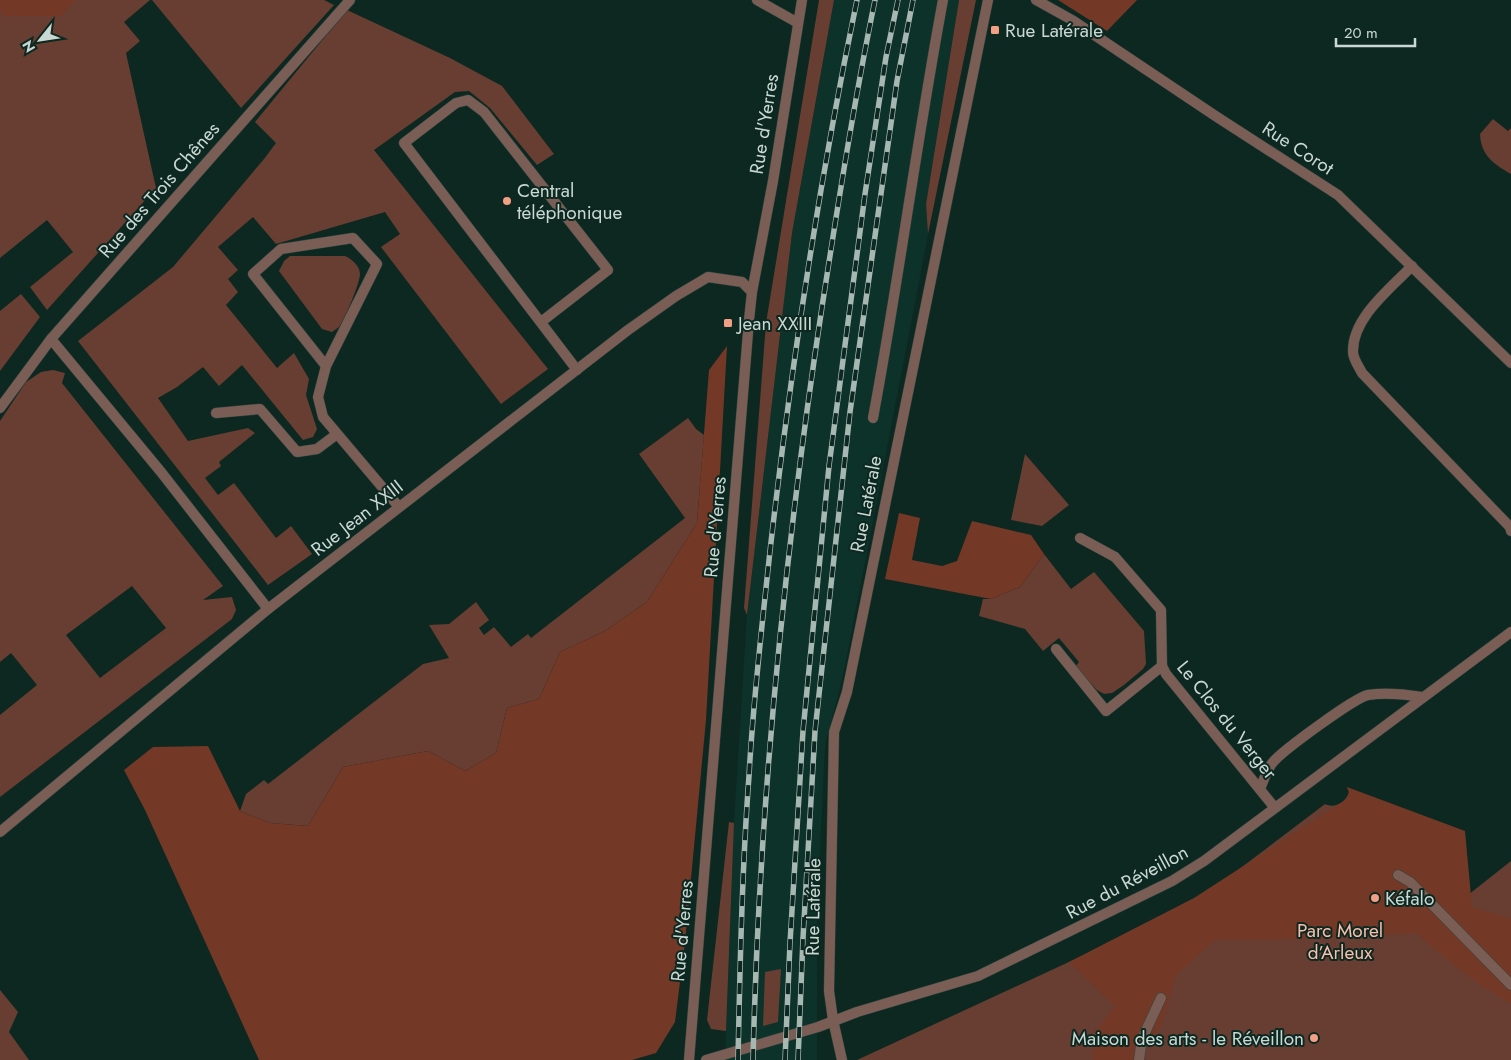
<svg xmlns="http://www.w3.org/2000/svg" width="1511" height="1060" font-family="Jost,sans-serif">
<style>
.built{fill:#0d322a}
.green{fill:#673e31;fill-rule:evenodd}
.forest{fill:#743826}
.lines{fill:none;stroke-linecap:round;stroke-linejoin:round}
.lane-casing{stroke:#2b443d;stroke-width:11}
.street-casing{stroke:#2b443d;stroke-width:11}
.lane{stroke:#7a5d55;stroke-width:10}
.street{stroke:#7a5d55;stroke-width:10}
.rail-casing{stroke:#a7b8b3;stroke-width:5.5}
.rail{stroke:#0d2821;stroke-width:4;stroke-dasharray:11;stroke-linecap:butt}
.poi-dot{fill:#f39f85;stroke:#0d2821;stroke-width:2}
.labels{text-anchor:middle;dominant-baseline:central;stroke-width:4;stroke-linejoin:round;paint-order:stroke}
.poi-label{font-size:19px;fill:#c9d8d3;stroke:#0d2821;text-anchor:start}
.street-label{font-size:19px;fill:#c9d8d3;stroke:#0d2821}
.park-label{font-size:19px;fill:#f9bfad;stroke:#0d2821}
</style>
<rect width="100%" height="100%" fill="#0d2821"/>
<path class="built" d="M834,0H959L926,203L928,235L843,676L825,745L817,915V1060H725L734,823L747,615L792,233Z"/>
<path class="green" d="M0,0H150L124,22L140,41L126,53L156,188L47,310L30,287L73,252L47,220L0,258Z
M152,0H324L334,5L241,108Z
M819,0H834L792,233L747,615L744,608L766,323Z
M959,0H976L928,234L926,204Z
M347,10L450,58L502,86L554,154L537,165L490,108L469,91L455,92L374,150L548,369L501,404L381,247L400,234L385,212L276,244L253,217L218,247L238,270L228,279L238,292L226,305L277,368L294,353L309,379L306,395L317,429L313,437L303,440L242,365L219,386L203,367L177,387L158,398L188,441L248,428L255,433L219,462L221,466L205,478L218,495L234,483L276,538L291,526L312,554L268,585L78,341L173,267L264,159L276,143L255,122Z
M1493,119L1508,131L1511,128V174C1494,164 1481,156 1480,134Z
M290,256H345C352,259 360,266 360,274C360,283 344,321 339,327C337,329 334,330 332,332L322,329L279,271L284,261Z
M21,294L40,317L0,371V311Z
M53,370L65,373L62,383L223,586L203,600L232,597L236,610L232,619L0,797V715L37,685L11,653L0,662V421L26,382L41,372ZM132,586L166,628L100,678L66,635Z
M688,418L696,429L704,435L697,523L647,602L605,631L560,652L539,699L507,708L496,753L465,771L428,751L343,767L308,826L270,823L240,811L246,794L264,780L268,784L423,664L449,658L429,625L449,624L476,602L489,620L479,628L484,635L494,627L511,647L528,634L531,638L685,518L639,454Z
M1025,454L1069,505L1042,526L1011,520Z
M1044,554L1071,589L1094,572L1144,631L1146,664L1143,669L1124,685L1112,693L1104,694L1097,690L1075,667L1079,662L1059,638L1043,651L1025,629L979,616L983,599H991L1020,587Z
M1347,787L1468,895L1511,861V1060H857L1099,948L1209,892L1325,804C1335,809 1346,802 1349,792Z
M729,822L734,823L726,1031L711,1029L707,1020Z
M781,969L778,1022L763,1026L765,972Z
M0,990L18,1012L9,1032L29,1060H0Z"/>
<path class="forest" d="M0,0H75L61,16H4L0,10Z
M1058,0H1137L1107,31Z
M727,346L706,720L685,942L675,1022L656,1053L632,1060H259L145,810L124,770L153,747L208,746L240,811L270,823L308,826L343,767L428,751L465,771L496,753L507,708L539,699L560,652L605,631L647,602L697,523L709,370Z
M899,513L920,518L912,560L942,566L957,561L972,521L1031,535L1044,554L1020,587L991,599L885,579Z
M1347,787L1465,831L1472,907L1511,919V1004C1476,984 1446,960 1417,933L1309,939L1215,940L1176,975L1162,1024L1134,1060H1092L1095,1032L1115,1006L1069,962L1194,898L1347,799L1349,792Z"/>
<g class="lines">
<g class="lane-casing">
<path id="lane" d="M1412,266C1390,289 1352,318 1353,352C1353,359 1359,367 1362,373L1510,527L1511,531
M541,322L608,270L484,112L468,100L456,103L404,143L577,370
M51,339L161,472L268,609
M326,366L253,274L281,249L353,238L377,264L326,366L318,397L323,417L399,507
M216,413L260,409L297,452L317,449L337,434
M873,418C899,279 917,139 943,0
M1056,649L1106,711L1162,666
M1260,789C1264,780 1267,768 1274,761C1285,749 1354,698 1368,695C1386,692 1404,694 1422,697
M1398,875L1410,882L1511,985
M833,1020L842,1060
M1139,1060L1142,1039L1161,998"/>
</g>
<g class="street-casing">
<path id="street" d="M757,0L798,23
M1036,0L1072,20L1217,117L1338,195L1511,363
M0,408L51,339L350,0
M1080,538L1115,557L1161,610L1162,666L1166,674L1275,808
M0,832L268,609L628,330L676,296L708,277L742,282L752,292
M833,1020L829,991L834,732L847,692L988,0
M689,1060L749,320L752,292L773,181L802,0
M706,1060L818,1027L857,1012L978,976L1172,881L1204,861L1511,632"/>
</g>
<use href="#lane" class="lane"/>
<use href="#street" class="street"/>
<g class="rail-casing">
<path id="rail" d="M738,1060C740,965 742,870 749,776C753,701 762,626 770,551C791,367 819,182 857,0
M753,1060C759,807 784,557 822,307C838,204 854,102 875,0
M785,1060L790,943L803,731L829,466L865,194L886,57L898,0
M798,1060L803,938L815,731L850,412L897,81L913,0"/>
</g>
<use href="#rail" class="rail"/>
</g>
<g class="poi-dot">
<rect x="990" y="25" width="10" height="10" rx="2.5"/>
<circle cx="507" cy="201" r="5"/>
<rect x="723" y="318" width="10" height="10" rx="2.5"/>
<circle cx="1375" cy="898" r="5"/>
<circle cx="1314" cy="1038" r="5"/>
</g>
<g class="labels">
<g class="poi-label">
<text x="1005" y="30">Rue Latérale</text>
<text x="517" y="190">Central<tspan x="517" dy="22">téléphonique</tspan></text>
<text x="738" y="323">Jean XXIII</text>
<text x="1385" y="898">Kéfalo</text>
<text x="1304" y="1038" text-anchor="end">Maison des arts - le Réveillon</text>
</g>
<g class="street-label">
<text transform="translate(764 124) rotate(-81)">Rue d'Yerres</text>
<text transform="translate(1298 148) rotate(33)">Rue Corot</text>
<text transform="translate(159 190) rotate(-49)">Rue des Trois Chênes</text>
<text transform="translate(866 504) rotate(-79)">Rue Latérale</text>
<text transform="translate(357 518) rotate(-38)">Rue Jean XXIII</text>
<text transform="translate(715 527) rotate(-85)">Rue d'Yerres</text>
<text transform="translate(1227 720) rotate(51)">Le Clos du Verger</text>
<text transform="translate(1127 882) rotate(-28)">Rue du Réveillon</text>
<text transform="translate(813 907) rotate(-89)">Rue Latérale</text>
<text transform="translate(682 931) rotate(-85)">Rue d'Yerres</text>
</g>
<g class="park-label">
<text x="1340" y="930">Parc Morel<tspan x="1340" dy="22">d’Arleux</tspan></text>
</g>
</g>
<g transform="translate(40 40) rotate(240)" stroke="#0d2821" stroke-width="4" paint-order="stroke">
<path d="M0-4L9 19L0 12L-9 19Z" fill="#c9d8d3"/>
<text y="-8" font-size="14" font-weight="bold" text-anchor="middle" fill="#c9d8d3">N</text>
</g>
<path d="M1336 38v8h79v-8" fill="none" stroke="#c9d8d3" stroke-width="2.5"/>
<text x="1344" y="38" font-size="15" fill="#c9d8d3" stroke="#0d2821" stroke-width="4" paint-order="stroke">20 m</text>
</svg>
